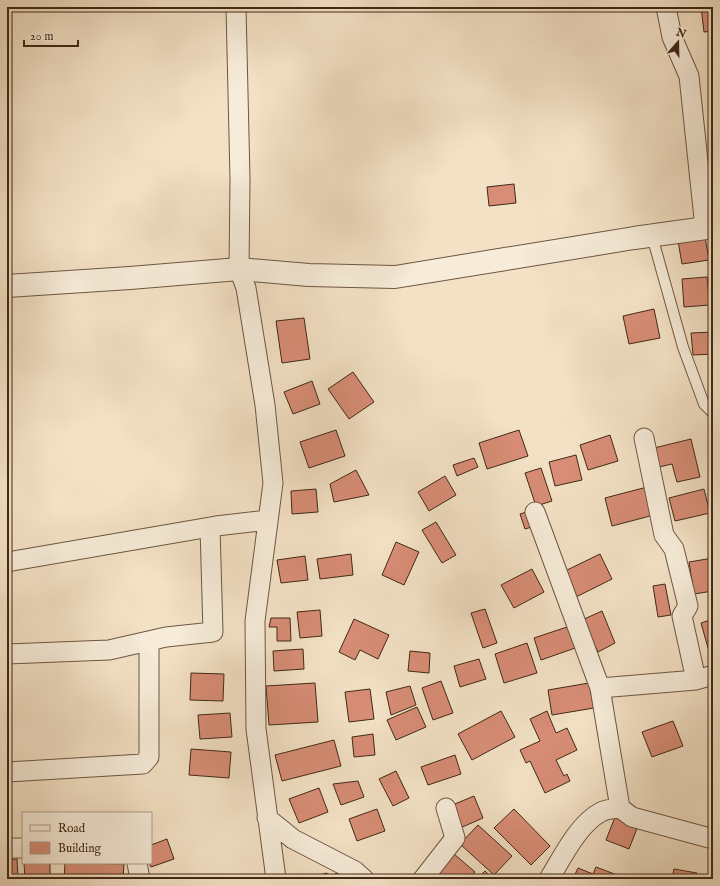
<svg xmlns="http://www.w3.org/2000/svg" width="720" height="886" font-family="'IM FELL English',serif">
<style>
.building{fill:#d88d76;stroke:#402915}
.lines{fill:none;stroke-linecap:round;stroke-linejoin:round}
.service-casing{stroke:#6d5741;stroke-width:12}
.minor-casing{stroke:#6d5741;stroke-width:21}
.tertiary-casing{stroke:#6d5741;stroke-width:24}
.service{stroke:#f7ecd9;stroke-width:10}
.minor{stroke:#f7ecd9;stroke-width:19}
.tertiary{stroke:#f7ecd9;stroke-width:22}
</style>
<rect width="100%" height="100%" fill="#f3e1c5"/>
<filter id="stains"><feTurbulence type="fractalNoise" baseFrequency=".005" numOctaves="4"/><feColorMatrix values="0 0 0 0 .2 0 0 0 0 .09 0 0 0 0 .02 0 0 0 .5 -.17"/></filter>
<radialGradient id="worn" r=".72"><stop offset=".6" stop-color="#630" stop-opacity="0"/><stop offset="1" stop-color="#630" stop-opacity=".3"/></radialGradient>
<path class="building" d="M701,7H713V31L704,32Z
M514,184L516,203L489,206L487,187Z
M705,237L709,260L682,264L678,241Z
M707,277L710,305L684,307L682,279Z
M654,309L660,338L629,344L623,316Z
M304,318L310,359L282,363L276,321Z
M713,332V354L693,355L691,333Z
M353,372L374,402L349,419L328,389Z
M312,381L320,404L293,414L284,392Z
M336,430L345,456L309,468L300,442Z
M519,430L528,456L487,469L479,443Z
M610,435L618,461L588,470L580,445Z
M691,439L700,477L677,482L672,464L659,467L654,448Z
M576,455L582,480L555,486L549,462Z
M474,458L478,467L457,476L453,465Z
M541,468L552,501L536,506L525,473Z
M356,470L369,495L334,502L330,484Z
M445,476L456,495L429,511L418,492Z
M647,487L654,515L612,526L605,498Z
M316,489L318,512L292,514L291,491Z
M704,489L710,513L675,521L669,498Z
M530,511L535,526L525,529L520,514Z
M436,522L456,555L442,563L422,530Z
M396,542L419,552L404,585L382,575Z
M351,554L353,575L320,579L317,559Z
M600,554L612,579L576,597L563,572Z
M305,556L308,580L281,583L277,560Z
M713,558V591L694,594L689,562Z
M532,569L544,592L514,608L501,585Z
M665,584L671,615L658,617L653,586Z
M485,609L497,643L483,648L471,613Z
M320,610L322,636L300,638L297,612Z
M602,611L615,643L598,652L582,620Z
M271,618H290L291,641H277V627H269Z
M354,619L389,635L378,659L360,650L355,660L339,652Z
M713,619V654L710,655L701,623Z
M570,626L578,647L541,660L534,638Z
M527,643L537,673L504,683L495,654Z
M303,649L304,669L274,671L273,651Z
M410,651L430,653L429,673L408,671Z
M479,659L486,679L460,687L454,666Z
M191,673L224,674L223,701L190,700Z
M441,681L453,713L433,720L422,688Z
M315,683L318,722L269,725L266,686Z
M589,683L594,708L552,715L548,690Z
M410,686L416,705L391,715L386,692Z
M370,689L374,719L349,722L345,692Z
M417,707L426,727L396,740L387,720Z
M501,711L515,737L472,760L458,734Z
M547,711L556,733L567,728L577,750L556,760L564,776L567,774L570,781L545,793L530,761L526,763L520,750L540,741L530,719Z
M230,713L232,737L200,739L198,715Z
M673,721L683,746L652,757L642,732Z
M373,734L375,755L354,757L352,737Z
M334,740L341,766L282,781L275,755Z
M191,749L231,752L229,778L189,775Z
M455,755L461,774L428,785L421,767Z
M396,771L409,798L393,806L379,779Z
M358,781L364,797L341,805L333,784Z
M319,788L328,812L299,823L289,799Z
M474,796L483,818L460,828L450,806Z
M377,809L385,831L357,841L349,819Z
M514,809L550,846L531,865L494,828Z
M615,817L638,826L629,849L606,840Z
M478,825L512,856L494,875L460,844Z
M167,839L174,859L151,867L149,863H151V845Z
M453,853L475,872L469,879H439L434,875Z
M17,859L18,879H7V860Z
M24,863H50V879H25Z
M65,863L124,864L123,879H64Z
M596,867L617,875L615,879H573L578,868L593,874Z
M674,869L697,873L696,879H672Z
M343,870L348,879H337L335,874Z
M485,871L493,879H477Z
M327,873L329,879H306Z"/>
<g class="lines">
<g class="service-casing">
<path id="service" d="M652,236L683,347L704,404L713,413"/>
</g>
<g class="minor-casing">
<path id="minor" d="M236,7L240,179L239,269L246,288L265,405L273,483L255,621L256,729L276,879
M666,7L672,37L689,76L705,228
M644,438L664,535L674,549L688,606L682,616L696,680
M535,512L600,688
M7,562L216,526L268,520
M7,654L109,650L166,637L213,632L210,527
M7,772L143,764L149,757V641
M620,808L632,817L713,839
M267,818L293,839L355,871L364,879
M7,848H23
M137,863L140,879
M423,879L455,838L446,808
M549,879C562,858 578,824 601,812C606,809 614,809 620,808L600,688L696,680L713,675"/>
</g>
<g class="tertiary-casing">
<path id="tertiary" d="M7,286L130,278L239,269L309,275L395,277L634,238L713,227"/>
</g>
<use href="#service" class="service"/>
<use href="#minor" class="minor"/>
<use href="#tertiary" class="tertiary"/>
</g>
<rect width="720" height="886" fill="none" stroke="#f3e1c5" stroke-width="24"/>
<rect x="8" y="8" width="704" height="870" fill="none" stroke="#402915" stroke-width="2"/>
<rect x="12" y="12" width="696" height="862" fill="none" stroke="#402915"/>
<rect x="22" y="812" width="130" height="52" fill="#f7ecd9" stroke="#ae9e8b"/>
<rect x="30" y="825" width="20" height="6" fill="#f7ecd9" stroke="#ae9e8b"/>
<text x="58" y="832" font-size="12" fill="#402915">Road</text>
<rect x="30" y="842" width="20" height="12" fill="#d88d76" stroke="#ae9e8b"/>
<text x="58" y="852" font-size="12" fill="#402915">Building</text>
<g transform="translate(678 42) rotate(20)" stroke="#f7ecd9" stroke-width="3" paint-order="stroke">
<path d="M0-3L7 15L0 10L-7 15Z" fill="#402915"/>
<text y="-6" font-size="11" font-weight="bold" text-anchor="middle" fill="#402915">N</text>
</g>
<path d="M24 40v6h54v-6" fill="none" stroke="#402915" stroke-width="2"/>
<text x="30" y="40" font-size="12" fill="#402915" stroke="#f7ecd9" stroke-width="3" paint-order="stroke">20 m</text>
<rect width="100%" height="100%" filter="url(#stains)"/>
<rect width="100%" height="100%" fill="url(#worn)"/>
</svg>
